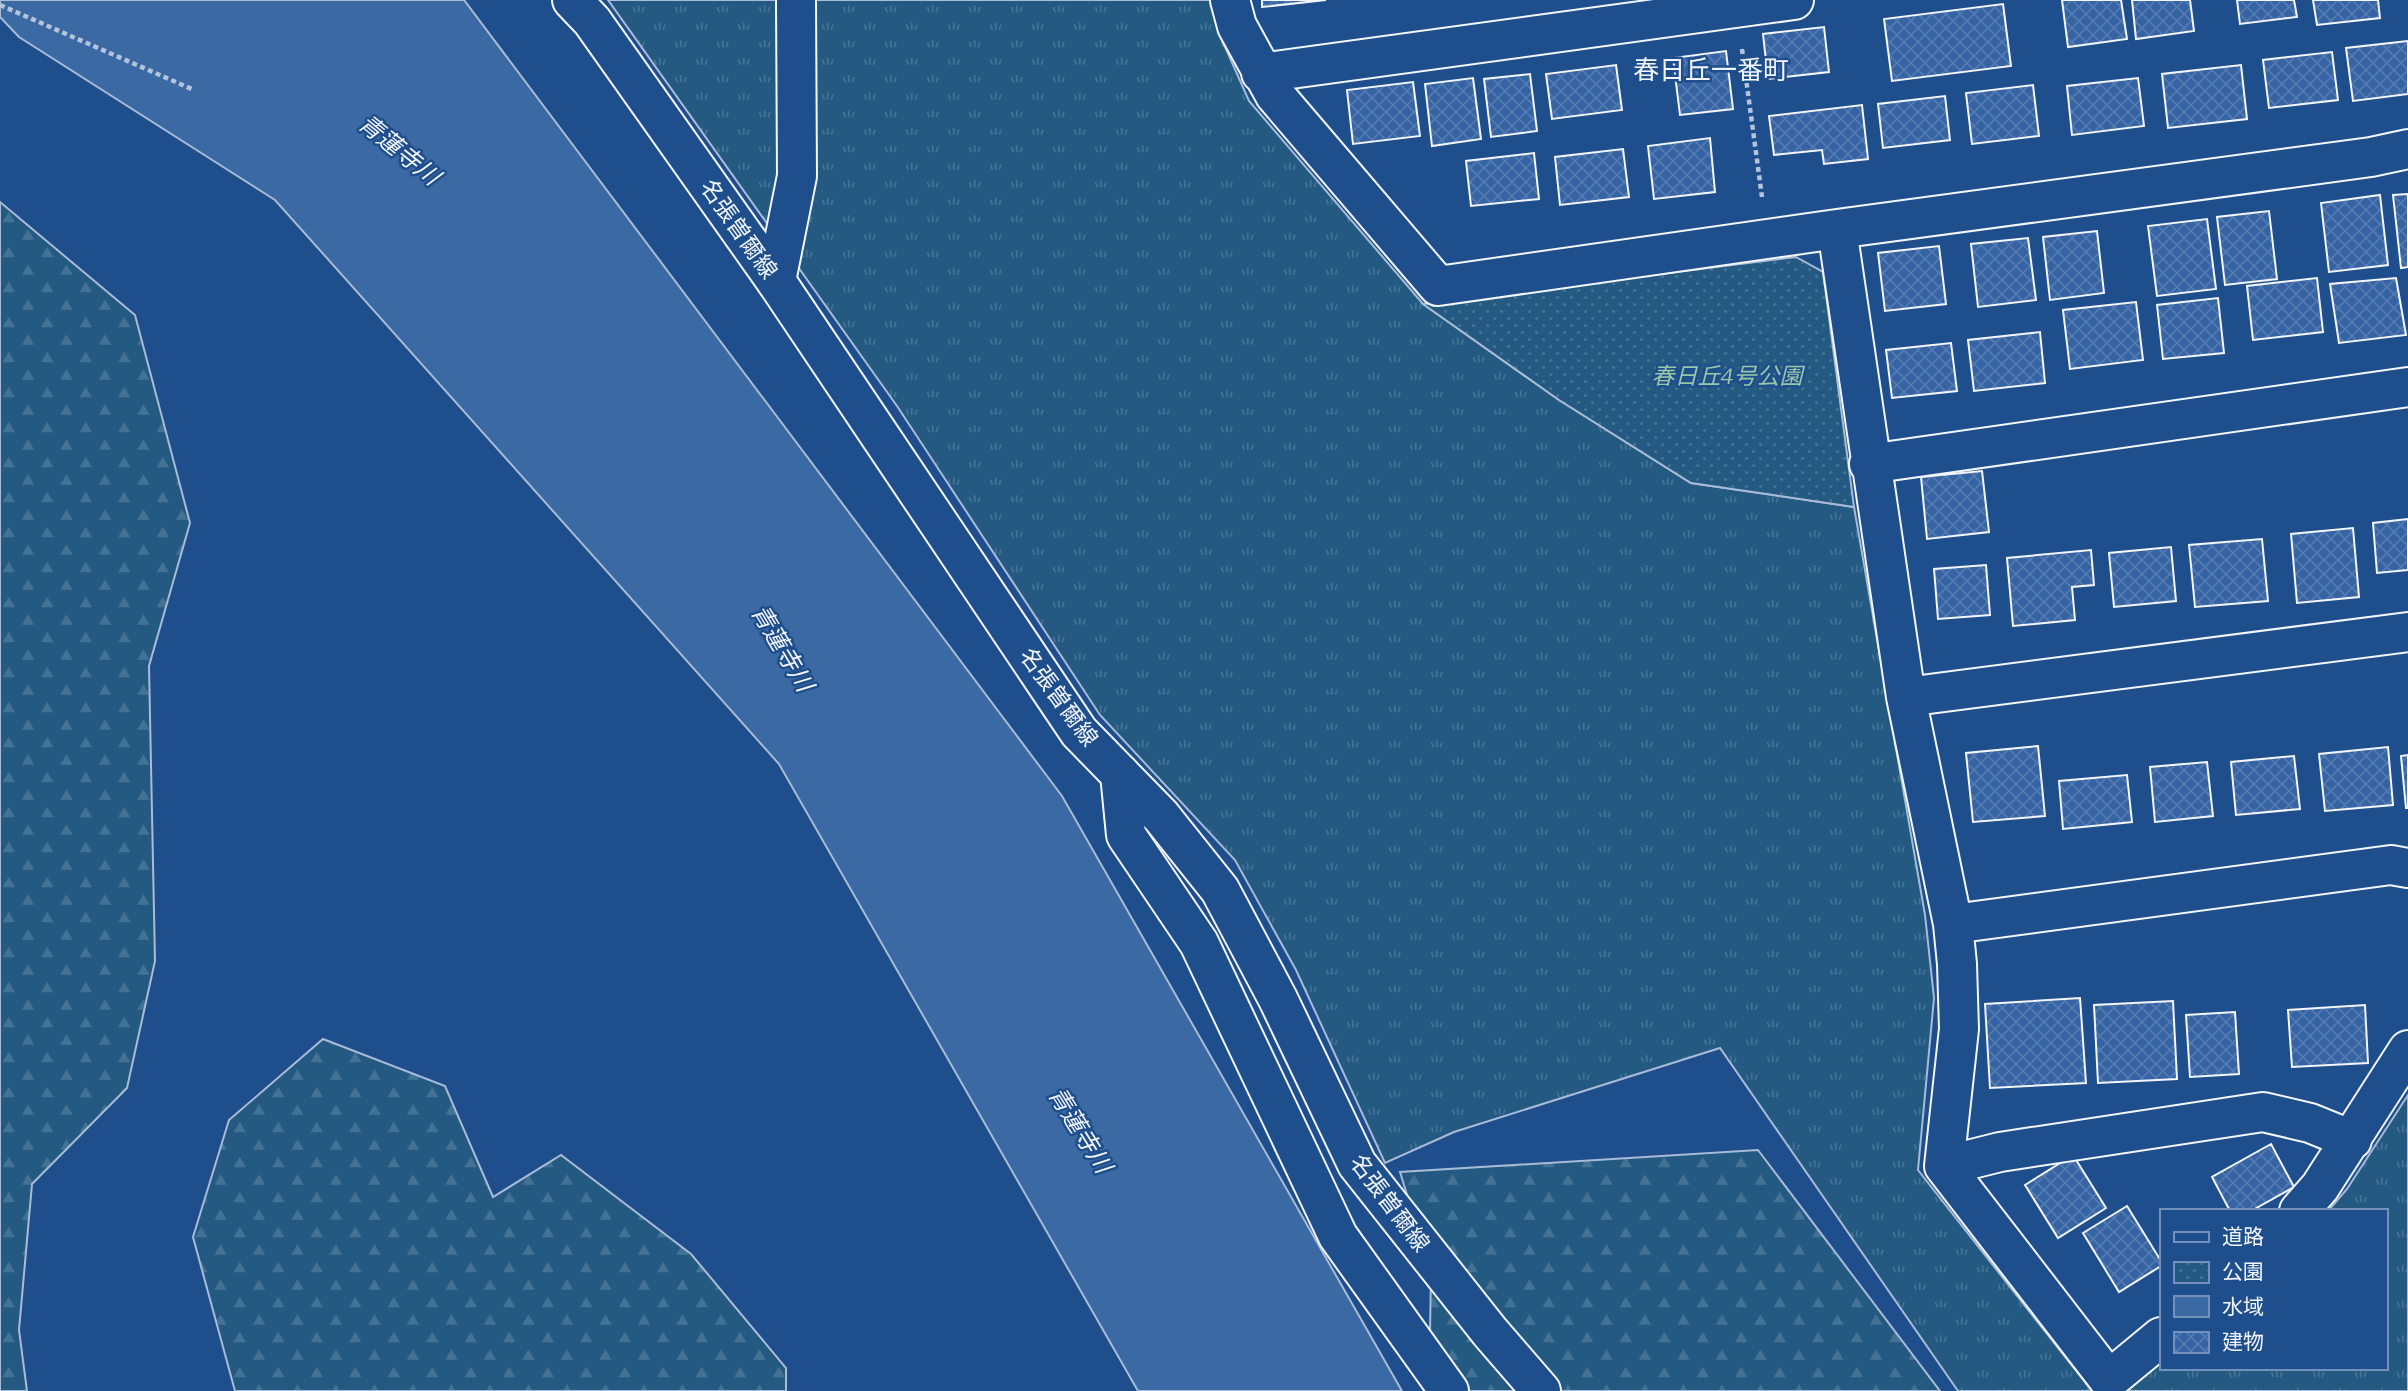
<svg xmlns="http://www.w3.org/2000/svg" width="2408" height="1391" font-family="Bitter,'Noto Sans JP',serif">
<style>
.grass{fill:url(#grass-tufts);stroke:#a8bbd7;stroke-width:2}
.forest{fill:url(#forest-firs);stroke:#a8bbd7;stroke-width:2}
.park{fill:url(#park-dots);stroke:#a8bbd7;stroke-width:2}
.water{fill:#3b69a3;stroke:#a8bbd7;stroke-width:2}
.building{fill:url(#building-cross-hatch);stroke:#f2f6ff;stroke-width:2}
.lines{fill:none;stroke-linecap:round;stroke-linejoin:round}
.minor-casing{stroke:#f2f6ff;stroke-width:42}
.primary-casing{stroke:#f2f6ff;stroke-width:42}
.path{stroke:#b3c4dc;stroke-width:4.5;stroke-dasharray:5 3.5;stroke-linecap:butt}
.minor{stroke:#1f4e8c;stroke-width:38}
.primary{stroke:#1f4e8c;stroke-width:38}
.labels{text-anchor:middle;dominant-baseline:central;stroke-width:5;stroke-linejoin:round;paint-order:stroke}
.street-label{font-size:23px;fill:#f2f6ff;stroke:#1f4e8c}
.park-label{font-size:23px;font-style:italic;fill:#97c8a6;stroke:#1f4e8c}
.water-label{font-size:24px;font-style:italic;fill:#f2f6ff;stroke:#1f4e8c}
.quarter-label{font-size:26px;fill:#f2f6ff;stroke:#1f4e8c}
</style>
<defs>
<pattern id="grass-tufts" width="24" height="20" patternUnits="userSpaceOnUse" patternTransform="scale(1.75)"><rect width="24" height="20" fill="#245a82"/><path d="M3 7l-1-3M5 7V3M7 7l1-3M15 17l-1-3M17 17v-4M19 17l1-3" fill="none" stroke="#447295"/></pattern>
<pattern id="forest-firs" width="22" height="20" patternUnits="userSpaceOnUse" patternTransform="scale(1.75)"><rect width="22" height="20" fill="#245a82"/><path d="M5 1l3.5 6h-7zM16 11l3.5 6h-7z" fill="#447295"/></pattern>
<pattern id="park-dots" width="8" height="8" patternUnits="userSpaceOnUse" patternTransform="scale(1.75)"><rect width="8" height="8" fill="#245a82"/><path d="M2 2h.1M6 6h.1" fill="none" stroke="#447295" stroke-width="1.8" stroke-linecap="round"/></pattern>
<pattern id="building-cross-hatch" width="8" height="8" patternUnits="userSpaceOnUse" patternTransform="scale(1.75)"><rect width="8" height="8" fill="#3563a3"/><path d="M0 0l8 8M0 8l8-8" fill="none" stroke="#537ab1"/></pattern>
</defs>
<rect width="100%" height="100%" fill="#1f4e8c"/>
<path class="grass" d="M608,0H1210L1221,38L1249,101L1423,304L1559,400L1691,483L1854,507L1925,915L1934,998L1918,1170L2092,1391H1958L1720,1048L1454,1132L1385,1163L1296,970L1235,860L1100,715L897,406Z
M2408,1095V1391H2123L2161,1362V1368H2385V1211H2328L2347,1189Z"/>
<path class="forest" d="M0,202L135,315L190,523L149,666L155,961L127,1088L32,1184L19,1330L27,1391H0Z
M323,1039L445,1086L493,1197L561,1155L691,1254L786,1368V1391H235L193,1237L229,1120Z
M1758,1150L1940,1391H1429L1431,1273L1400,1172Z"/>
<path class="park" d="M1796,257L1823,272L1854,507L1691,483L1559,400L1423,304Z"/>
<path class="water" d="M0,0H464L1062,796L1402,1391H1138L779,764L275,200L19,37L0,17Z"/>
<path class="building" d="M1262,0H1326L1262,7Z
M2062,0H2121L2127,39L2068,47Z
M2132,0H2190L2194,31L2136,39Z
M2237,0H2294L2297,17L2240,24Z
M2313,0H2378L2380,18L2317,25Z
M2003,4L2011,66L1892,81L1884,19Z
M1824,27L1829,72L1768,79L1763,34Z
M2408,41V94L2353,101L2346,48Z
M1726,51L1733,109L1680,115L1673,58Z
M2332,52L2338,100L2269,108L2263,60Z
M1616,65L1622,110L1552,119L1546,74Z
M2241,65L2247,119L2168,128L2162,74Z
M1530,74L1537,131L1491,137L1484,79Z
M1473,78L1481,139L1432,146L1425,84Z
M2138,78L2144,126L2072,135L2067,86Z
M1413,82L1420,136L1353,144L1347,90Z
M2033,85L2039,136L1972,144L1966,93Z
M1945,96L1950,140L1883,148L1878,104Z
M1862,105L1868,159L1824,164L1822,150L1774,155L1769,116Z
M1710,138L1715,192L1654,199L1648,146Z
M1623,149L1629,197L1560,205L1555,157Z
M1534,153L1539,199L1471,206L1466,161Z
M2408,194V267L2401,268L2393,195Z
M2380,195L2388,265L2329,272L2321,203Z
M2269,211L2277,279L2225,285L2217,217Z
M2207,219L2216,289L2157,296L2148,226Z
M2097,231L2104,293L2050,300L2043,237Z
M2028,238L2036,300L1978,307L1971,244Z
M1939,246L1946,304L1885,311L1878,253Z
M2317,278L2323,332L2253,340L2247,286Z
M2396,278L2406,335L2339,343L2330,284Z
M2218,298L2224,353L2163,359L2157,305Z
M2136,302L2143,360L2070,369L2063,310Z
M2040,332L2045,383L1974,391L1968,340Z
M1951,343L1957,391L1892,398L1886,350Z
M1982,471L1989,532L1927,539L1921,477Z
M2408,519V570L2377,573L2373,523Z
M2353,528L2359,597L2297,603L2291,534Z
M2262,539L2268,601L2195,607L2189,545Z
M2171,547L2176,601L2114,607L2109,553Z
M2091,550L2094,585L2072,587L2075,620L2013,626L2007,558Z
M1986,565L1990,615L1938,619L1934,569Z
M2038,746L2045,816L1973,822L1966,753Z
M2388,747L2393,805L2325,811L2319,754Z
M2408,755V808H2406L2401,756Z
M2294,756L2300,809L2236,815L2231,762Z
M2207,762L2213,816L2155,822L2150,767Z
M2127,775L2132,822L2063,829L2059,781Z
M2080,998L2086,1083L1990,1088L1985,1004Z
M2173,1001L2177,1079L2098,1083L2094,1005Z
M2365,1005L2368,1063L2292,1067L2288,1010Z
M2235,1012L2239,1074L2190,1077L2186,1015Z
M2271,1144L2294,1187L2251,1211H2230L2212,1177Z
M2073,1155L2106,1208L2058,1238L2025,1185Z
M2127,1206L2161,1261V1266L2119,1292L2083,1233Z"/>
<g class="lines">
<g class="minor-casing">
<path id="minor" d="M1230,0L1237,26L1275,95L1438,286L1837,229L2371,157L2408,149
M1261,73L1794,0
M1837,229L1906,697L1953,924L1957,964L1959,1029L1944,1166L2109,1380L2161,1337
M776,281L797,176L796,0
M1869,464L2408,387
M1906,697L2408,632
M1120,774L1126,835L1199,943L1338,1236L1449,1391
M1953,924L2391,865L2408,868
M1944,1166L2000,1152L2263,1112L2310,1123L2352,1140
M2299,1211L2320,1187L2408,1050"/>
</g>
<g class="primary-casing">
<path id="primary" d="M572,0L592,21L776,281L1079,732L1161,816L1220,890L1278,999L1357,1164L1490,1332L1541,1391"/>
</g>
<path class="path" d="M0,5L194,90
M1742,49L1762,197"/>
<use href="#minor" class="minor"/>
<use href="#primary" class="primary"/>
</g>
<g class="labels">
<g class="street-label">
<text transform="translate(739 229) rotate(55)">名張曽爾線</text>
<text transform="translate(1059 697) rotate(54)">名張曽爾線</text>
<text transform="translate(1390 1203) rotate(53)">名張曽爾線</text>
</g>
<g class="park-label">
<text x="1727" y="376">春日丘4号公園</text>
</g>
<g class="water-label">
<text transform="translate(399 150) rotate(39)">青蓮寺川</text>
<text transform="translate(782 648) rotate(59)">青蓮寺川</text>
<text transform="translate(1080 1130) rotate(58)">青蓮寺川</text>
</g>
<g class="quarter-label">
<text x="1711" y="70">春日丘一番町</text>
</g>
</g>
<rect x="2160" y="1209" width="228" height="161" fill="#1f4e8c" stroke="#7391ba" stroke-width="2"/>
<rect x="2174" y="1232" width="35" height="10" fill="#1f4e8c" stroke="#7391ba" stroke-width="2"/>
<text x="2222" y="1244" font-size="21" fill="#f2f6ff">道路</text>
<rect x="2174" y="1262" width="35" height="21" fill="url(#park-dots)" stroke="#7391ba" stroke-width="2"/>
<text x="2222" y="1279" font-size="21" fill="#f2f6ff">公園</text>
<rect x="2174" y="1296" width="35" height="21" fill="#3b69a3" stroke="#7391ba" stroke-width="2"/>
<text x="2222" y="1314" font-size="21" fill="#f2f6ff">水域</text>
<rect x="2174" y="1332" width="35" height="21" fill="url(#building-cross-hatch)" stroke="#7391ba" stroke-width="2"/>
<text x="2222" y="1349" font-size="21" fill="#f2f6ff">建物</text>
</svg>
